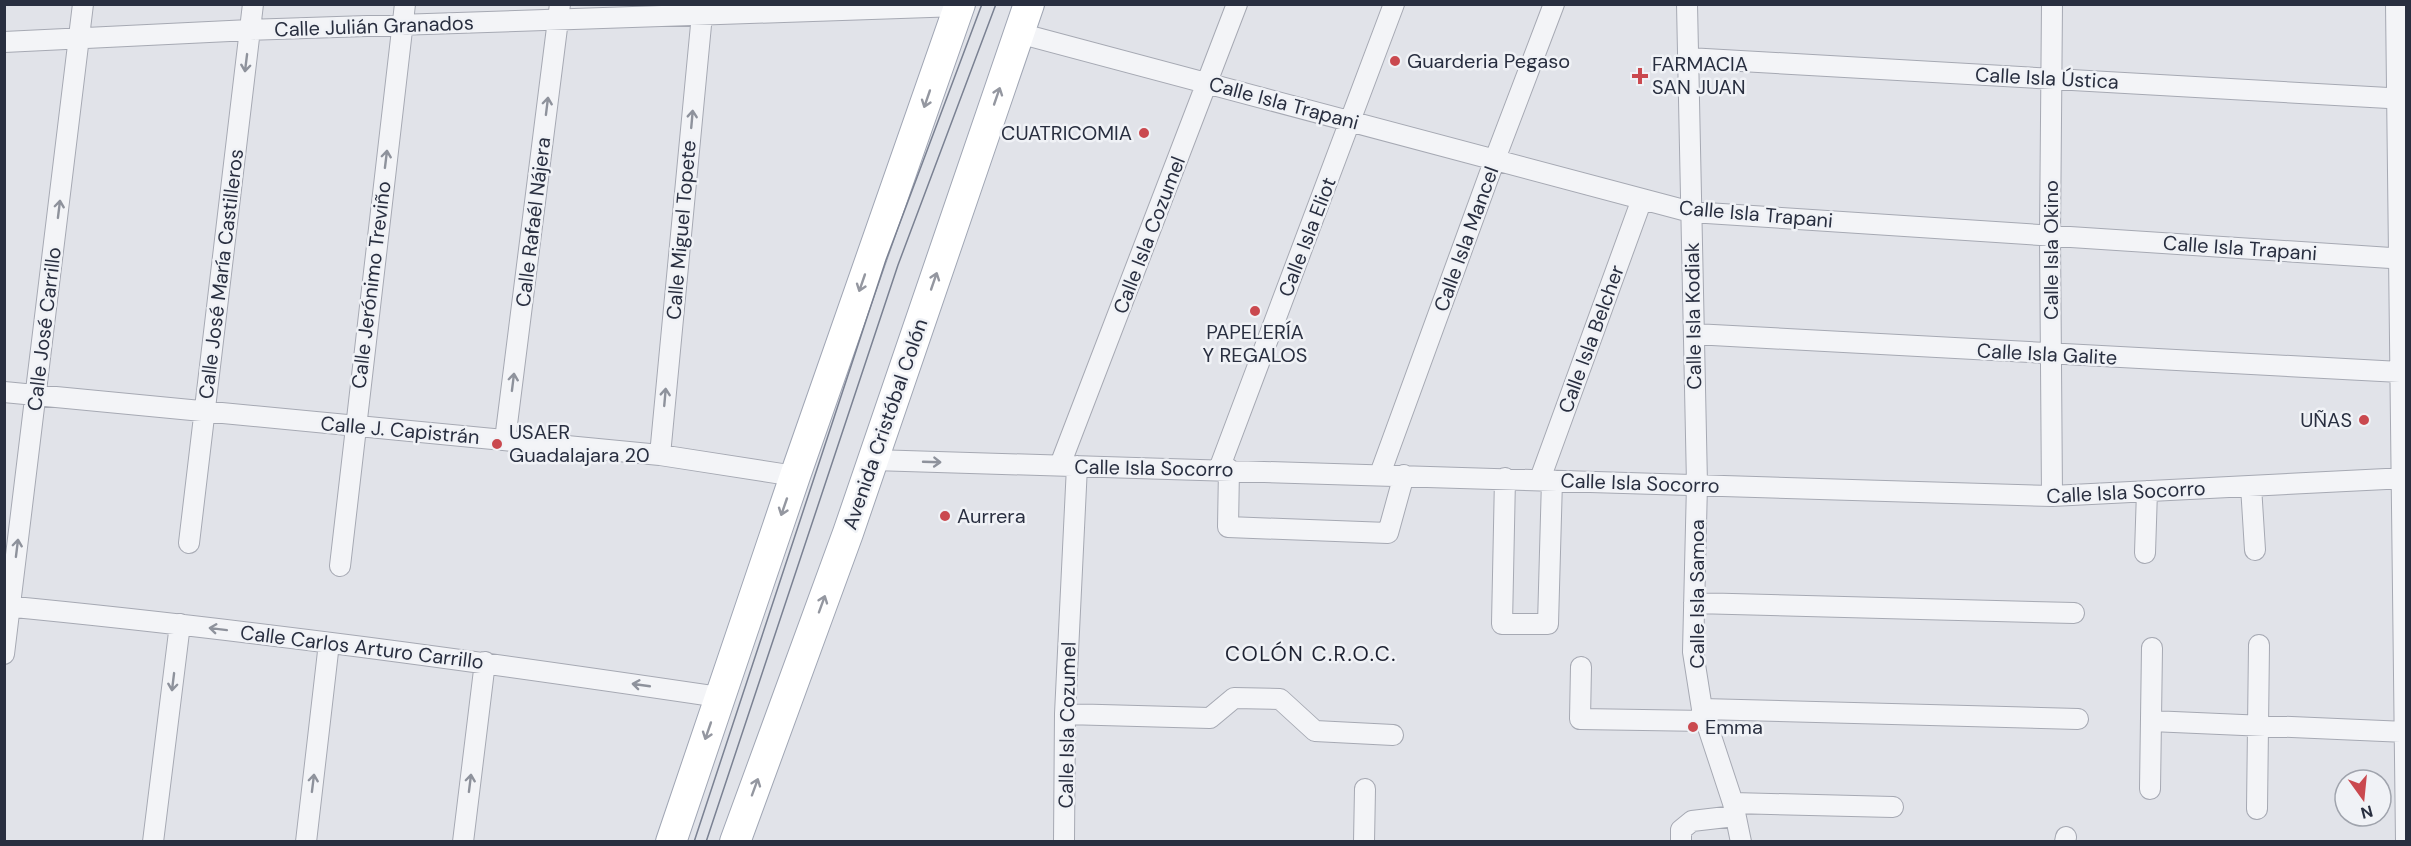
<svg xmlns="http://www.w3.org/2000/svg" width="2411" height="846" font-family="'DM Sans',sans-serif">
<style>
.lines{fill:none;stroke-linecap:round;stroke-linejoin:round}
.minor-casing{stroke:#a6a9b3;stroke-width:22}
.primary-casing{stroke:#a0a6b4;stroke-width:32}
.minor{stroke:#f3f4f7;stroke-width:20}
.primary{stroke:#fff;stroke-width:30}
.tram{stroke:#7a8192;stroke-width:1.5}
.oneway{stroke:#8e929c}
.oneway2{stroke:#9497a0}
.poi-dot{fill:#ca494f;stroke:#f0f2f6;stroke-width:2}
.labels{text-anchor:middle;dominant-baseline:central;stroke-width:5;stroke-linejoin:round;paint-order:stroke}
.street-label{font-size:20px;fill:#292f40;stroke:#f0f2f6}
.poi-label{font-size:20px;fill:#292f40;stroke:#f0f2f6;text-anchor:start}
.neighbourhood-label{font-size:21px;letter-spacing:1.5px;fill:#1c2131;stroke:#f0f2f6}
</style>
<rect width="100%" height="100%" fill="#e1e3e9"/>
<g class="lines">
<g class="minor-casing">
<path id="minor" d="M1687,4L1697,484L1693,652L1702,709L1733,803L1741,842
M2396,4L2406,842
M1018,33L1691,212L2406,259
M4,42L250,30L959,6
M1688,58L2406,99
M1694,334L2400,372
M4,392L660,455L795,476
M505,440L560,4
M660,455L703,4
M873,460L2052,496L2406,478
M1060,465L1237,4
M1219,469L1394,4
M1229,469L1228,527L1388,533L1404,475
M1380,474L1495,159L1554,4
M1505,478L1502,624H1548L1552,480
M1540,479L1642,199
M2251,486L2255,550
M2052,496L2050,236L2052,4
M189,543L253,4
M2145,553L2147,491
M340,566L405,4
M1694,603L2074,613
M4,606C244,629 482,662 719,697
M4,654L83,4
M1581,667L1580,719L1706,721
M1702,709L2078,719
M1065,714L1210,718L1234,698L1280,699L1315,731L1393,735
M2151,721L2406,732
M2150,789L2152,648
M1733,803L1893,807
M2257,809L2259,645
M153,842L180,624
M306,842L329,643
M463,842L485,662
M1064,842L1065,714L1077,466
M1364,842L1365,789
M1681,842V830L1692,821L1735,816
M2065,842L2066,837"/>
</g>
<g class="primary-casing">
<path id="primary" d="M671,842L795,476L960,4
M735,842L848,533L1029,4"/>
</g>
<use href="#minor" class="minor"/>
<use href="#primary" class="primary"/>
<path class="tram" d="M694,842L886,260L982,4
M706,842L898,265L996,4"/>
</g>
<defs><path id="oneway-shaft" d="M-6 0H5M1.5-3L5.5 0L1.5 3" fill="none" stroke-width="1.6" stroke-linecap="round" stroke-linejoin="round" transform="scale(1.5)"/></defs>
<g class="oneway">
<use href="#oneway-shaft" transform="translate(246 63) rotate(97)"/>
<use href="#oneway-shaft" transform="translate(547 106) rotate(-83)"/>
<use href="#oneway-shaft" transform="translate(692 119) rotate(-85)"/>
<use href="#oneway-shaft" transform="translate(386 159) rotate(-83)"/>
<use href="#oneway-shaft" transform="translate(59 209) rotate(-83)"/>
<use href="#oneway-shaft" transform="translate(513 382) rotate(-83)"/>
<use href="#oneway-shaft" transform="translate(665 397) rotate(-85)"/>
<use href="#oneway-shaft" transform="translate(932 462) rotate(2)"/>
<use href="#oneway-shaft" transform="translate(17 548) rotate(-83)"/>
<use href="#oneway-shaft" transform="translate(218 629) rotate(-173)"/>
<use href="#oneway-shaft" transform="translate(173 682) rotate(97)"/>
<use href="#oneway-shaft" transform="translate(641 685) rotate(-172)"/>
<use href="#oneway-shaft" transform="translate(313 783) rotate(-83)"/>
<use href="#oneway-shaft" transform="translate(470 783) rotate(-83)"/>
</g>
<g class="oneway2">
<use href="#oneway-shaft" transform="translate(997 96) rotate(-71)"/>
<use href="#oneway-shaft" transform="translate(927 99) rotate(109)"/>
<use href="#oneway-shaft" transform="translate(934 281) rotate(-71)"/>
<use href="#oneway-shaft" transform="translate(862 283) rotate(109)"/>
<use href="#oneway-shaft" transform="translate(784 507) rotate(109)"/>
<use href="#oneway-shaft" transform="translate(822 604) rotate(-70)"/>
<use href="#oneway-shaft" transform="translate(708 731) rotate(109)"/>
<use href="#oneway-shaft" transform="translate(755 787) rotate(-70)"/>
</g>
<g class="poi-dot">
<circle cx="1395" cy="61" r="6"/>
<path d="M1637 67h6v6h6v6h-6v6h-6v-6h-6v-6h6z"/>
<circle cx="1144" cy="133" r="6"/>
<circle cx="1255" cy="311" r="6"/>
<circle cx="2364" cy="420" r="6"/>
<circle cx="497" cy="444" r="6"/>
<circle cx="945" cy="516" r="6"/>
<circle cx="1693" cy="727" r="6"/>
</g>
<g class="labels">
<g class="street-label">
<text transform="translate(374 26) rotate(-2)">Calle Julián Granados</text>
<text transform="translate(2047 78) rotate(3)">Calle Isla Ústica</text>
<text transform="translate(1284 103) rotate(15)">Calle Isla Trapani</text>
<text transform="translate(1756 214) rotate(5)">Calle Isla Trapani</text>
<text transform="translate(533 222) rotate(-83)">Calle Rafaél Nájera</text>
<text transform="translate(681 230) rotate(-85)">Calle Miguel Topete</text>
<text transform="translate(1149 235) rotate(-69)">Calle Isla Cozumel</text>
<text transform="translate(1307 237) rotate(-69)">Calle Isla Eliot</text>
<text transform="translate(1466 239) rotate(-70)">Calle Isla Mancel</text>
<text transform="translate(2240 248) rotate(4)">Calle Isla Trapani</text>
<text transform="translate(2051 250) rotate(-90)">Calle Isla Okino</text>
<text transform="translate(221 274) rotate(-83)">Calle José María Castilleros</text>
<text transform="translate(371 285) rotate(-83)">Calle Jerónimo Treviño</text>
<text transform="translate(1693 316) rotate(-91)">Calle Isla Kodiak</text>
<text transform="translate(44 329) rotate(-83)">Calle José Carrillo</text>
<text transform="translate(1591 339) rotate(-70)">Calle Isla Belcher</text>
<text transform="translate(2047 354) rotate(3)">Calle Isla Galite</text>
<text transform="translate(885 424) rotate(-71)">Avenida Cristóbal Colón</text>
<text transform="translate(400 430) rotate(5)">Calle J. Capistrán</text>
<text transform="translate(1154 468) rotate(1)">Calle Isla Socorro</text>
<text transform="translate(1640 483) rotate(2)">Calle Isla Socorro</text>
<text transform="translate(2126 492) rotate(-3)">Calle Isla Socorro</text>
<text transform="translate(1697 594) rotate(-90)">Calle Isla Samoa</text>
<text transform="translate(362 647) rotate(7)">Calle Carlos Arturo Carrillo</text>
<text transform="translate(1067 725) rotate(-89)">Calle Isla Cozumel</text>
</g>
<g class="poi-label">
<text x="1407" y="61">Guarderia Pegaso</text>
<text x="1652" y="64">FARMACIA<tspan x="1652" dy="23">SAN JUAN</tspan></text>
<text x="1132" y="133" text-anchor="end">CUATRICOMIA</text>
<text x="1255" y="332" text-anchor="middle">PAPELERÍA<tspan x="1255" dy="23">Y REGALOS</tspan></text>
<text x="2352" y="420" text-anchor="end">UÑAS</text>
<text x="509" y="432">USAER<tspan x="509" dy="23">Guadalajara 20</tspan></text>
<text x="957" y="516">Aurrera</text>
<text x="1705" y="727">Emma</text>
</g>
<g class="neighbourhood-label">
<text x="1311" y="654">COLÓN C.R.O.C.</text>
</g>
</g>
<rect width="2411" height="846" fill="none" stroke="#292f40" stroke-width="12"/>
<g transform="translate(2363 798) rotate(165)"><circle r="28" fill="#f0f2f6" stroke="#a0a4ad" stroke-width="1.5"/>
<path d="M0-4.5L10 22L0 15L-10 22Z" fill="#ca494f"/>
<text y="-9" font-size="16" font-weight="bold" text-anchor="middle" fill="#292f40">N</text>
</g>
</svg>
